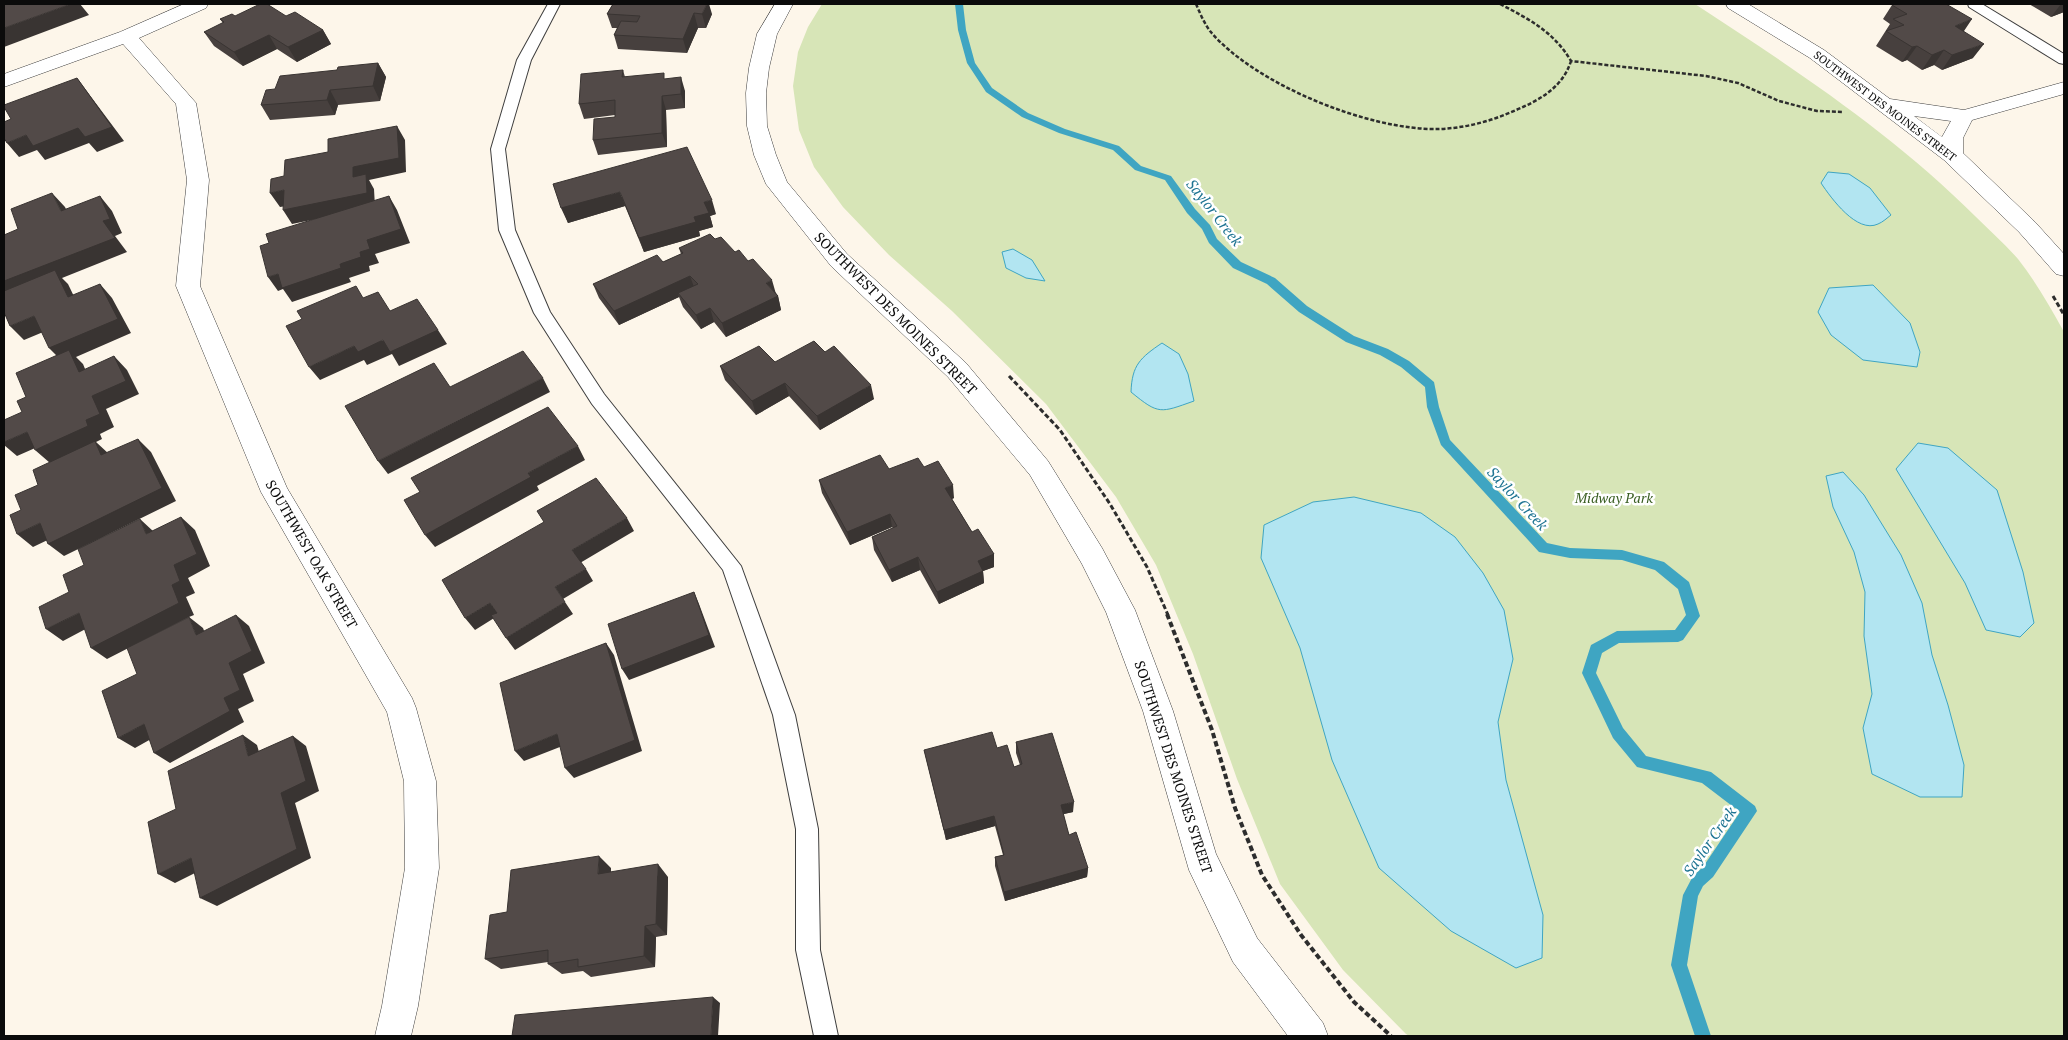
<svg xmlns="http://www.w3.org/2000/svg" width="2068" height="1040" font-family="'PT Serif',serif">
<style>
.green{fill:#d7e5b7}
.water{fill:#b2e5f1;stroke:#3fa5c2}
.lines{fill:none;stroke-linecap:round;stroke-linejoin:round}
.stream{fill:#3fa5c2;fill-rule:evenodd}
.service-casing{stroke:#3e3e3e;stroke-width:2}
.minor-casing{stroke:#3e3e3e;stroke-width:1}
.path-far2{stroke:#2d2d2d;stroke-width:2.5;stroke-dasharray:4 2;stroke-linecap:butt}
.path-far1{stroke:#2d2d2d;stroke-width:3;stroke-dasharray:5 2.5;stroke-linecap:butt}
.path{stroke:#2d2d2d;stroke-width:4;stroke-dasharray:5.5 3;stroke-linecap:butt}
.service{fill:#fff;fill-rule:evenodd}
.minor{fill:#fff;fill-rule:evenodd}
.wall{fill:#47403e}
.shaded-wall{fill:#393432}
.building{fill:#524a48;stroke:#393432}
.labels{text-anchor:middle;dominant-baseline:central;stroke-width:5;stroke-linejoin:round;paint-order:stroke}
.far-street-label{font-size:11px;fill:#0b0b0b;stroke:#fff}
.street-label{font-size:14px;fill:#0b0b0b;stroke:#fff}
.park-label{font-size:14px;font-style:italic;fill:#385d21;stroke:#fff}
.water-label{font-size:15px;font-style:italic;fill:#1e7492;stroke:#fff}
</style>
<rect width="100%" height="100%" fill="#fdf6ea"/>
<path class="green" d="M822,4H1695C1793,68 1892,133 1975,216C1989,230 2005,244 2018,259C2036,282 2050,307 2064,332V1036H1409L1406,1034L1343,970L1280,884L1237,779L1193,654L1156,565L1116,497L1046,404L952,311L889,255L843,207L814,167L799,130L793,86L798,52L808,27Z"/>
<path class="water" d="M1828,172L1849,174L1870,188L1891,215C1887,218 1883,222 1878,224C1857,234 1831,198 1821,183Z
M1013,249L1032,260L1045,281L1026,278L1006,268L1002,252Z
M1873,285L1910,323L1920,352L1917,367L1863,360L1831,335L1818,312L1829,288Z
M1162,343L1179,354L1188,374L1194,401C1160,413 1159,415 1131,392C1132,365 1140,358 1162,343Z
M1918,443L1948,448L1997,490L2023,572L2034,623L2020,637L1986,630L1965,583L1896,469Z
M1843,472L1864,495L1880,521L1901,555L1922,603L1932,655L1948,705L1964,765L1962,797H1920L1872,774L1863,728L1872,694L1864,636L1865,592L1854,552L1833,507L1826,476Z
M1354,497L1421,513L1455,537L1483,573L1504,610L1513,659L1498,722L1506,780L1543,915L1542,958L1516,968L1451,931L1379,868L1332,760L1300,648L1261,558L1264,525L1313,502Z"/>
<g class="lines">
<path class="stream" d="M955,4H963L966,30L975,63L992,88L1028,113L1065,129L1119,146L1141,166L1171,176L1195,209L1210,225L1217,239L1241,262L1275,278L1307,306L1354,336L1388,349L1409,361L1434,382L1439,407L1450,440L1547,543L1570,548L1622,550L1664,562L1689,582L1700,616L1683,640L1678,642L1619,643L1602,653L1596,673L1623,728L1646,756L1711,772L1755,806L1757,811L1713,877L1703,886L1698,896L1687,965L1711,1036H1695L1671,965L1683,895L1693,876L1703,867L1740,812L1702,783L1637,767L1613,738L1582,673L1591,645L1617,631L1675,630L1686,615L1678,589L1655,570L1622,560L1570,558L1539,552L1441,445L1427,407L1425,387L1401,367L1380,355L1346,342L1299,312L1267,284L1233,268L1209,243L1202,229L1187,213L1165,180L1135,170L1113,150L1059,133L1022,117L986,92L967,63L958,30Z"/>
<g class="service-casing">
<path id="service" d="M548,4H560L531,60L505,149L515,230L550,312L604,394L741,566L795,715L818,829L820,950L838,1036H814L796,950V829L773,715L723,570L592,404L534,313L499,230L491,149L517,60Z
M1968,4H1982L2064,54V64L2059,63L1969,7Z"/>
</g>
<g class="minor-casing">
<path id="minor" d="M184,4H208L206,8L139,38L196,103L209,180L200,286L287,488L412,698L416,708L436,781L439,868L418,1006L411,1036H375L382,1006L405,868L404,781L387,712L261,492L176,286L187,180L176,104L123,44L4,87V74L120,32Z
M775,4H793L777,34L769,68L766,93L767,126L776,155L787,182L847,254L966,363L1048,461L1102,548L1135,610L1173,711L1216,854L1257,938L1323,1023L1328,1036H1288L1233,962L1189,870L1143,711L1106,612L1082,564L1030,475L948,377L831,266L766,184L754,155L747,126L746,93L749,68L757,34Z
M1726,4H1748L1824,50L1890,99L1964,110L2064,82V94L1972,120L1963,138V153L2035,222L2064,254V276L2056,274L2019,232L1944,160L1810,58L1728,8ZM1914,116L1951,121L1942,137Z"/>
</g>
<path class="path-far2" d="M1196,4C1200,13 1204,23 1210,31C1254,84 1370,131 1439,129C1466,128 1492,121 1516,110C1540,100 1563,87 1571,61
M1500,4C1529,19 1554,32 1571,61L1706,76L1738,83L1779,101L1817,111L1842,112"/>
<path class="path-far1" d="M2053,296L2064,315
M1009,376L1060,430L1110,504L1147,567L1168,615"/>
<path class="path" d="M1167,614L1212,730L1235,808L1262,875L1301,935L1354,1002L1391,1036"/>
<use href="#service" class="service"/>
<use href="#minor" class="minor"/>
</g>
<path class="wall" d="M613,4L712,14L706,28H698L687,53L618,49L614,35L617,28H612L607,14Z
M2029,4H2064V12L2051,17Z
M1892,5L1964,31L1973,58L1942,70L1934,65L1922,70L1907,60L1902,62L1876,46L1890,24L1883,19Z
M235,16H286L323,30L331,44L297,62L277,49L243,66L214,46L204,32L223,23L220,19Z
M378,63L386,77L380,101L338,105L335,115L270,120L261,105L275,89L337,70Z
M623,70L625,77L665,79L685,91V108L666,110L667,147L598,155L593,140L615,117V115L584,119L579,104Z
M553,184L716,214L710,216L713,227L699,231L700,236L644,252L625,206L568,223Z
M715,239L735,252L776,293L778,296L781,310L726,337L714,322L701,329L683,307L679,297L619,325L599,298L593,284L663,262L681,254L679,248Z
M825,352L874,399L820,430L789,396L756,415L725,380L720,366L775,362Z
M924,467L954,498L952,499L972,532L994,554V567L983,571L984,583L939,604L920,570L892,582L874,550L872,537L893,528L892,527L850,545L822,493L819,480L889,469Z
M1016,742L1073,812L1063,814L1069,835L1088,868L1087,877L1005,901L995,866V857L1003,855L995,826L946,840L924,750L997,748L1014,767L1020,765L1016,753Z
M611,868V872L668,877L667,935L656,937L655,967L591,977L583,971L562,974L548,964V962L501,969L485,959L507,912Z"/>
<path class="shaded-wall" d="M71,4H80L89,15L4,47V28Z
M707,4H709L712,14L706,28L702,14Z
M2061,4H2064V12L2051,17Z
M694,13L698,28L687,53L683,39Z
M1972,19L1962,34L1955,26Z
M323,30L331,44L297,62L288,47Z
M269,35L277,49L243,66L234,52Z
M1984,44L1973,58L1942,70L1952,55Z
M1917,46L1907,60L1902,62L1912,47Z
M1944,50L1934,65L1922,70L1932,55Z
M378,63L386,77L380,101L373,86Z
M681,77L685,91V108L681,94Z
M77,78L124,141L97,152L89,143L45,160L37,150L19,157L7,143L26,135Z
M330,90L338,105L335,115L327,100Z
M662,96L666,110L667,147L662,133Z
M397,126L405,140L406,172L369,180L374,189L375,207L292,224L283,210L353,177V167Z
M284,190L293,205L280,207L270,193Z
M620,192L625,206L568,223L561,208Z
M52,193L65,207L74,226L61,211Z
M100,196L112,211L122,233L115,236L127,252L62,278L68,284L81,311L4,301V281L103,221Z
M389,196L397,210L410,243L375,254L379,263L369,266L370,271L349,278L351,282L292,302L283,289L278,291L268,277L278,274L340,264L360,252Z
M712,200L716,214L710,216L713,227L699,231L700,236L644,252L639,238L694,217L704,202Z
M690,276L695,290L678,293L679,297L619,325L614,311Z
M772,280L776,294L766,283Z
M100,284L112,298L131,333L76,357L83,364L92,386L63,362L49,348Z
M778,296L781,310L726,337L722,323Z
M710,308L714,322L701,329L696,315Z
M34,316L48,330L24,340L10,326Z
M438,330L447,344L399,366L392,354L367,365L364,360L320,380L309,367L354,346Z
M114,356L127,370L139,394L106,409L114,427L100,434L102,439L96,442L109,454L50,463L35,450L86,420L92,396Z
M543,378L550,392L388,474L378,461Z
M785,383L789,396L756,415L752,401Z
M871,385L874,399L820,430L817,416Z
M27,432L42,445L17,456L4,445V442Z
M138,439L151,452L176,501L64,556L48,544Z
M578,446L585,460L537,486L539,490L435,547L425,535L528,473Z
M953,485L954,498L947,501L945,488Z
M890,514L892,527L850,545L847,532Z
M181,517L195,530L210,566L188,578L195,593L186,597L194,615L189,617L203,628L210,647L196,635L189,617L107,659L91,648L172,585L174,565Z
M627,518L634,531L580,563L572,550Z
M140,519L154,532L146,534Z
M40,523L56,536L33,547L17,534Z
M994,554V567L983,571L984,583L939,604L937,592L978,561Z
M918,557L920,570L892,582L889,570Z
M586,569L593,581L563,599L555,587Z
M694,592L699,604L715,647L629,680L622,669Z
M565,602L573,614L515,650L506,638Z
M490,603L499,615L475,630L465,618Z
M79,613L95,624L63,641L46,629Z
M236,615L249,626L265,663L243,674L254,701L238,709L244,722L170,763L154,753L224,698Z
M606,643L614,655L642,751L574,778L565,768Z
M144,724L160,734L135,748L118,738Z
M557,734L565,745L524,761L515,751Z
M243,735L257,745L263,766L248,756Z
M293,736L306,746L319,791L295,803L311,858L217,906L200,898L281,793Z
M1074,802L1073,812L1060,815L1061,805Z
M994,816L995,826L946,840L944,830Z
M599,856L611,868L610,886L598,874Z
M191,858L207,867L175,883L158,874Z
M658,864L668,877L667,935L656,924Z
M1088,868L1087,877L1005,901L1004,892Z
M645,926L656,937L655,967L644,956Z
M713,997L720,1003L718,1036H711Z"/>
<path class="building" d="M4,4H71L4,28Z
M260,4H267L286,16L295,12L323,30L288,47L269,35L234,52L204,32L224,22L220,19L232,14L235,16Z
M613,4H707L702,14L694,13L683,39L614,35L621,21L637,22L640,16L607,14Z
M1896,4H1946L1972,19L1955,26L1984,44L1952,55L1944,50L1932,55L1917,46L1912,47L1886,31L1904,25L1893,19L1907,14L1892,5Z
M378,63L373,86L330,90L327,100L261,105L266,90L275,89L280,76L337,70L338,67Z
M623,70L622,77L664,73V79L681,77V94L662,96V133L593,140L594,119L615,117V100L579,104L581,74Z
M77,78L112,127L85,137L78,128L33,146L26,135L7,143L4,138V122L11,119L4,107V105Z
M397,126L399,158L353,167V177L366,174L367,193L283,210L284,190L270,193L271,179L284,176L285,160L328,152V139Z
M687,147L712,200L704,202L709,213L694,217L696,222L639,238L620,192L561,208L553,184Z
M52,193L61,211L100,196L110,219L103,221L115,238L4,281V235L18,229L11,209Z
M389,196L401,229L367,240L370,249L360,252L361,257L340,264L341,268L282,288L278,274L268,277L260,246L269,243L266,234Z
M710,234L715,239L721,237L735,252L739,250L748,261L753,259L772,280L766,283L778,296L722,323L710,308L696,315L678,293L698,284L690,276L614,311L593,284L657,255L663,262L683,253L679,248Z
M55,270L68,297L100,284L118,319L49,348L34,316L10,326L4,312V291Z
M356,286L363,298L378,292L390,311L417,299L438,330L390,352L383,340L358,352L354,346L309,367L286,326L302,319L297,311Z
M814,341L825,352L834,346L871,385L817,416L785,383L752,401L720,366L759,346L775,362Z
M69,350L79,372L114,356L126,381L92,396L100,414L86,420L88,426L35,450L27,432L4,442V420L22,412L17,401L26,397L16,373Z
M523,351L543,378L378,461L345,406L434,363L450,387Z
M548,407L578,446L528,473L531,477L425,535L404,500L420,492L411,478Z
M138,439L162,488L48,544L40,523L17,534L10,515L21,510L15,495L38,485L33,470L95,441L101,455Z
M880,455L889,469L918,458L924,467L938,461L953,485L945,488L972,532L978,529L994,554L978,561L983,571L937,592L918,557L889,570L872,537L897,526L890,514L847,532L819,480Z
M596,478L627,518L572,550L586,569L555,587L565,602L506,638L491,615L497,613L490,603L465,618L442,580L544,522L537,511Z
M181,517L197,554L174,565L180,581L172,585L179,603L91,648L79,613L46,629L39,607L69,592L63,575L84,565L78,549L140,519L146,534Z
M694,592L709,635L622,669L608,624Z
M236,615L252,651L229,663L240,690L224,698L230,711L154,753L144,724L118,738L102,691L137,674L127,648L189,617L196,635Z
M606,643L635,740L565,768L557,734L515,751L500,683Z
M992,732L997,748L1007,745L1014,767L1022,764L1016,742L1052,733L1074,802L1061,805L1069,835L1076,832L1088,868L1004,892L995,857L1004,855L994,816L944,830L924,750Z
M243,735L248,756L293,736L306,781L281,793L297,849L200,898L191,858L158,874L148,822L176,809L168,771Z
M599,856L598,874L658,864L656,924L645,926L644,956L578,967V959L548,964V950L485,959L490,915L507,912L511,870Z
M713,997L711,1036H512L515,1015Z"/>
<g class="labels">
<g class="far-street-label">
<text transform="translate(1885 106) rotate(37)">SOUTHWEST DES MOINES STREET</text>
</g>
<g class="street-label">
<text transform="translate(896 313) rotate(45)">SOUTHWEST DES MOINES STREET</text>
<text transform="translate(312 554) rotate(60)">SOUTHWEST OAK STREET</text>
<text transform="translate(1174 767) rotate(72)">SOUTHWEST DES MOINES STREET</text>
</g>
<g class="park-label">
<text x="1614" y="497">Midway Park</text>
</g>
<g class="water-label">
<text transform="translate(1215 212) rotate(52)">Saylor Creek</text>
<text transform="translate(1518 498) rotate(47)">Saylor Creek</text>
<text transform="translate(1709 841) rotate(-55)">Saylor Creek</text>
</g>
</g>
<rect width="2068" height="1040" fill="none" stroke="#0b0b0b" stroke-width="10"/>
</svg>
